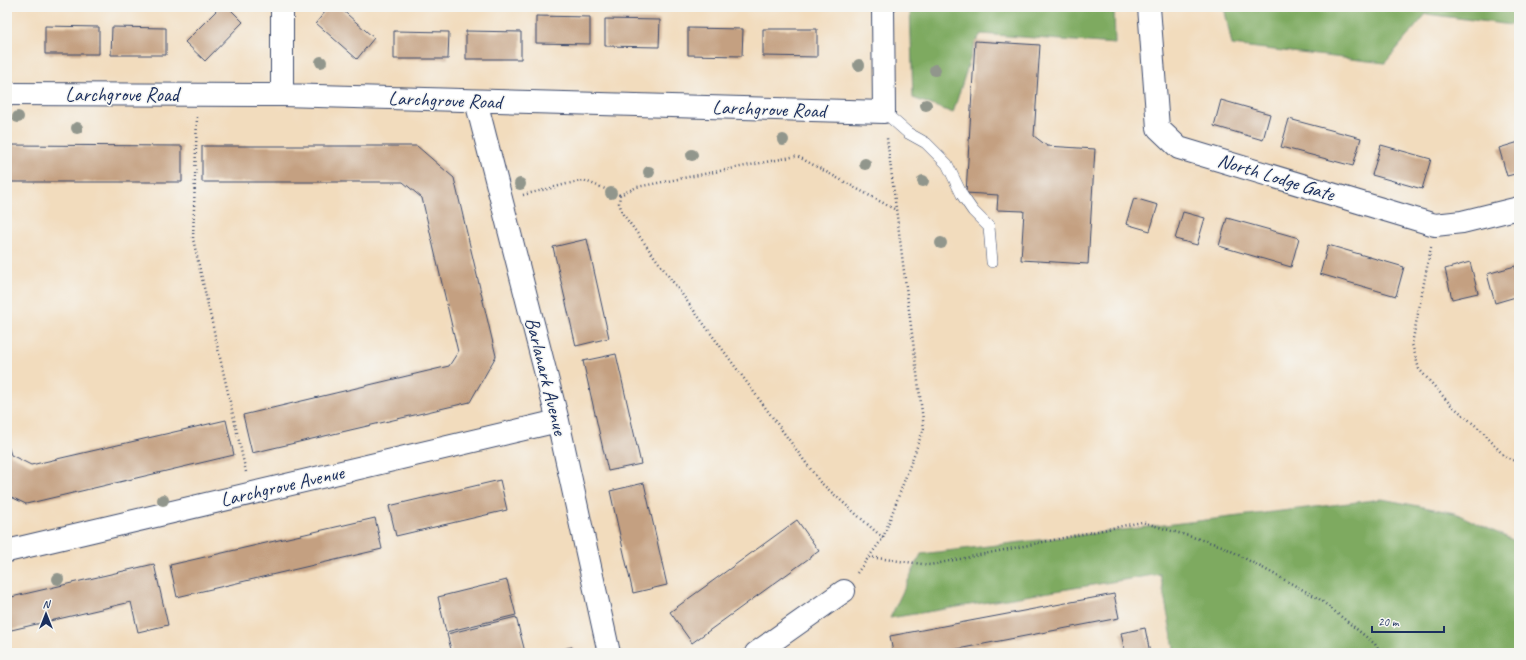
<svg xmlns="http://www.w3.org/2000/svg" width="1526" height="660" font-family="Caveat,sans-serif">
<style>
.forest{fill:#7eaa61;stroke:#4c6c60}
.building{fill:#c4a081}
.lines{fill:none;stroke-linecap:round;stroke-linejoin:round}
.lane-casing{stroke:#3b496c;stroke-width:12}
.street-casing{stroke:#3b496c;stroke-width:24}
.path{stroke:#3b496c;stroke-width:2.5;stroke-dasharray:1 3;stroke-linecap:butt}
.lane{stroke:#fff;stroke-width:11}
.street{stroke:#fff;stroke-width:22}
.tree{fill:#91968c}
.labels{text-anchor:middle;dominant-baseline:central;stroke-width:3;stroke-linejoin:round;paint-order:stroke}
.street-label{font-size:20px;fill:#1b2f5e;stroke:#f6f6f2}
</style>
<rect width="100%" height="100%" fill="#f6f6f2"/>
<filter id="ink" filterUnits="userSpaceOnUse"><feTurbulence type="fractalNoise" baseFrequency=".025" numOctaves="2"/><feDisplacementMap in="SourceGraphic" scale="8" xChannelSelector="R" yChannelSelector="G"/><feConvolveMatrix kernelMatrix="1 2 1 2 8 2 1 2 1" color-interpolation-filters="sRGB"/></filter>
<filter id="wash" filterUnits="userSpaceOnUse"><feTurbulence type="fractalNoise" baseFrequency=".012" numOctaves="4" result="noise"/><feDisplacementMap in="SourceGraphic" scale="16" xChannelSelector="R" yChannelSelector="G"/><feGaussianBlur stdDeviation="0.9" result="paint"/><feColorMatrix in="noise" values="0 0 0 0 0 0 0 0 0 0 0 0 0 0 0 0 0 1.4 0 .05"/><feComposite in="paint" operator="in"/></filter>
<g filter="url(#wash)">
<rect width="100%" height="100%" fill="#f2dcbd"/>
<path class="forest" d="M910,7H1114L1115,44L981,34L975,43L953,113L913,98Z
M1224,7H1519V26L1426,14L1385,63L1232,45Z
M1382,499L1455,513L1519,543V653H1175L1160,574L890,618L921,554Z"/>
<g id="blocks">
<path class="building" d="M220,7H228L243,22L205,61L185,42Z
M329,7H339L374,38L357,59L316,23Z
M536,16L590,17V44L536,43Z
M605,19L660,20L659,47L605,46Z
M45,26L99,27V54H45Z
M112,27L166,28V55H111Z
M688,28L743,29L742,56L688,55Z
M763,29H817V57L763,56Z
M394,31L449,32L448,59H394Z
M466,31L521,32V59H466Z
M975,41L1040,45L1034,136L1047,146L1095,149L1088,264L1021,260L1024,211L997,210L998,195L966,193Z
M1221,100L1270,114L1263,140L1214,126Z
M1289,119L1361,138L1353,166L1281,147Z
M1519,142V173L1507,176L1499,148Z
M7,145L182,146V182H7Z
M1381,145L1431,159L1422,189L1372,175Z
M202,146H417L454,178L496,356L470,402L252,453L243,415L449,366L458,352L422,198L403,182H202Z
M1134,198L1158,205L1150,231L1126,224Z
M1183,212L1205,218L1197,245L1175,239Z
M1227,218L1299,238L1291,267L1219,246Z
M587,239L609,338L576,346L553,247Z
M1328,245L1404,267L1396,296L1320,274Z
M1470,262L1478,293L1452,299L1445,269Z
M1515,266L1519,281V296L1495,303L1487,274Z
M616,354L641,464L608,471L583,361Z
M226,420L234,455L26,504L7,495V442L11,455L31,465Z
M500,480L507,510L396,536L389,506Z
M644,483L667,585L633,593L610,491Z
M375,518L382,549L177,597L170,565Z
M797,520L819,551L692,643L670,612Z
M154,564L168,625L138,632L131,602L7,631V598Z
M507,580L516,615L446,632L438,597Z
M1114,594L1119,618L937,653H893L890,636Z
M516,617L525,652L520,653H452L447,634Z
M1145,628L1150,653H1125L1121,633Z
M572,647L574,653H549V652Z"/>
</g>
</g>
<g filter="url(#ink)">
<use href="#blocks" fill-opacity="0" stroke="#3b496c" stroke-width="1"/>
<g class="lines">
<g class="lane-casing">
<path id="lane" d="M884,112L908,133L926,143L947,164L962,195L973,211L989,227L992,262"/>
</g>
<g class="street-casing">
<path id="street" d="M282,7V95
M1149,7L1158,128L1179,148L1435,225L1462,222L1519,208
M7,94L282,95L884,112L883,7
M476,101L558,421L609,653
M7,551L558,421
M756,653L844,591"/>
</g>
<path class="path" d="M197,117L193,239L246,472
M523,195L583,180L620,195
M1431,247L1412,344L1419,369L1450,404L1482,431L1504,456L1519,463
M883,538L820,482L623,214L619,203L620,195L637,187L797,156L896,210
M869,557L930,565L1142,522L1222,546L1318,598L1375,644L1380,653
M857,573L883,538L924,428L887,138"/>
<use href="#lane" class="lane"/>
<use href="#street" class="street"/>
</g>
<g class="tree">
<circle cx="321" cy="62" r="6"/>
<circle cx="859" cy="65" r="6"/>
<circle cx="935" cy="70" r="6"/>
<circle cx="926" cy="105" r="6"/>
<circle cx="18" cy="117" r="6"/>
<circle cx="77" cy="128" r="6"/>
<circle cx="783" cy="140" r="6"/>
<circle cx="692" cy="155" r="6"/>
<circle cx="865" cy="164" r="6"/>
<circle cx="649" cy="172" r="6"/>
<circle cx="923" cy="181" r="6"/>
<circle cx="520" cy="184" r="6"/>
<circle cx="611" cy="193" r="6"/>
<circle cx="941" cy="243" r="6"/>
<circle cx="163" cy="500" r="6"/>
<circle cx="58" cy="579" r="6"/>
</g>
</g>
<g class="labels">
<g class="street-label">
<text x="122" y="94">Larchgrove Road</text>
<text transform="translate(445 100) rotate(2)">Larchgrove Road</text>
<text transform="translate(769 109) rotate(2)">Larchgrove Road</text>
<text transform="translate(1276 177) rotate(17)">North Lodge Gate</text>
<text transform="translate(546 376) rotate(76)">Barlanark Avenue</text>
<text transform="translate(282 486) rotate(-13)">Larchgrove Avenue</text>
</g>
</g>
<rect width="1526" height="660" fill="none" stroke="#f6f6f2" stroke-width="24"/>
<g transform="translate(46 614)" stroke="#f6f6f2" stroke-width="3" paint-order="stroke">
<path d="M0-3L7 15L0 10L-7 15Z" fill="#1b2f5e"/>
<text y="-6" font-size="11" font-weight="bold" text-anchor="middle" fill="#1b2f5e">N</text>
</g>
<path d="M1372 626v6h72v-6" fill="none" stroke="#1b2f5e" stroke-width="2"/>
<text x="1378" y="626" font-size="12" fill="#1b2f5e" stroke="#f6f6f2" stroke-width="3" paint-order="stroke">20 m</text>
</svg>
